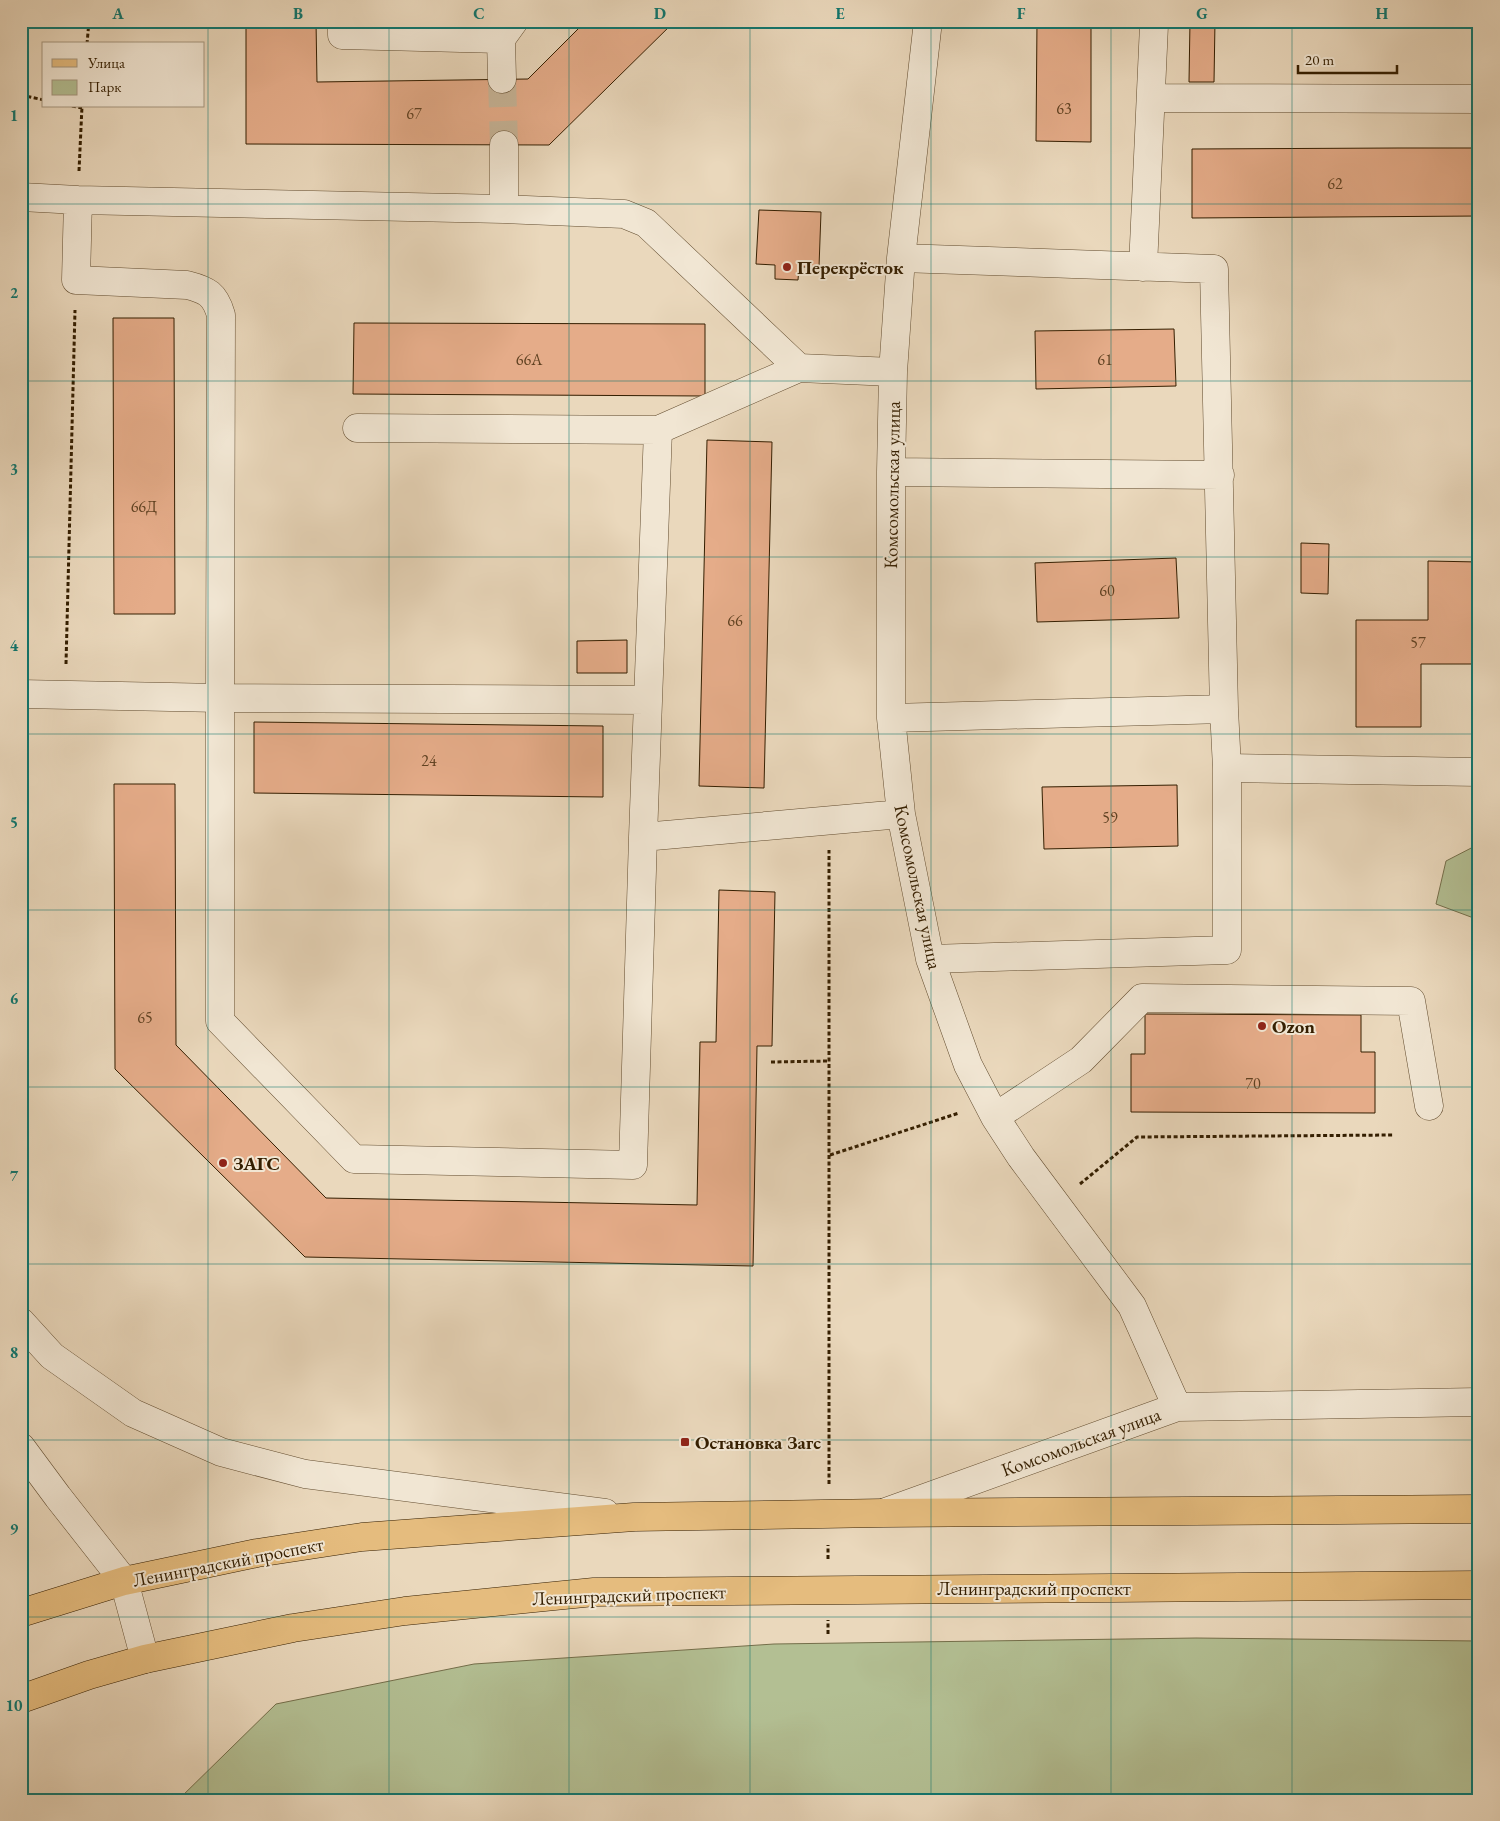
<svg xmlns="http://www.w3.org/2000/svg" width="1500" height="1821" font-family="'EB Garamond',serif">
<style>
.green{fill:#b3bf93;stroke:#746e4a}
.building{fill:#e5ac89;stroke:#341e00}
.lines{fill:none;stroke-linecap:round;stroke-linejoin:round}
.minor-tunnel{stroke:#c6b396;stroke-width:28;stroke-dasharray:28 14;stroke-linecap:butt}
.minor-casing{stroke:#624c2f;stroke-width:29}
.major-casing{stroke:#341e00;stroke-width:29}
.path{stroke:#341e00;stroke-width:3;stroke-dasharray:4 2.5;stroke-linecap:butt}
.minor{stroke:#f1e6d3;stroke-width:28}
.major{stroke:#e5bc7e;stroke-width:28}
.grid{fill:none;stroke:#0f766e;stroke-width:1;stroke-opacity:0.55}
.poi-dot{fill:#8f2418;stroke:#f1e6d3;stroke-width:2}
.labels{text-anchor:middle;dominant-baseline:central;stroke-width:4;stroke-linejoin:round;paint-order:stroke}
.number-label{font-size:16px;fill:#604222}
.poi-label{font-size:19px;font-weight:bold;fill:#341e00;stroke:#f1e6d3;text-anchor:start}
.street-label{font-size:19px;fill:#341e00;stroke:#f1e6d3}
.neatline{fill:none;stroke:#0f766e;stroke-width:2}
.grid-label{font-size:16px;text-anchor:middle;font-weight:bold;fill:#0f766e}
</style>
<rect width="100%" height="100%" fill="#ead8bc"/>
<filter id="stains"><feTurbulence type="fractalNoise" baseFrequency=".004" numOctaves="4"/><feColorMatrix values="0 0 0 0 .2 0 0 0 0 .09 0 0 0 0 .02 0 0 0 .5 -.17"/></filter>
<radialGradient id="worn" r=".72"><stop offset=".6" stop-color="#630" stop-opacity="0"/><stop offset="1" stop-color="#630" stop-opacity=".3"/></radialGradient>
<path class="green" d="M1479,844V920L1436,904L1446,861Z
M1196,1638L1479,1641V1800H178L276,1704L474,1664L774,1644Z"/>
<path class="building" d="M246,21H316L317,82L528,79L586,21H675L549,145L246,144Z
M1037,21H1091V142L1036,141Z
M1190,21H1215L1214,82H1189Z
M1398,148H1479V216L1192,218V149Z
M759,210L821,212L819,267H799L798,280L775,279V265L756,264Z
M113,318H174L175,614H114Z
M354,323L705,324V396L353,394Z
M1174,329L1176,386L1036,389L1035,331Z
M707,440L772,442L764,788L699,786Z
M1301,543L1329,544L1328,594L1301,593Z
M1176,558L1179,618L1037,622L1035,563Z
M1428,561L1479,562V664H1421V727H1356V620H1428Z
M627,640V673H577V641Z
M254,722L603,726V797L254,793Z
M114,784H175L176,1045L326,1198L697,1205L700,1042H716L719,890L775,892L772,1046H757L753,1266L305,1257L115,1069Z
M1177,785L1178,846L1044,849L1042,787Z
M1145,1014L1361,1015V1052H1375V1113L1131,1112V1054H1145Z"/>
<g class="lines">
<path class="minor-tunnel" d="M502,79L504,145"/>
<g class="minor-casing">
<path id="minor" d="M342,21V35L501,39L514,21
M928,21L901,258L893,372L891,472V718L901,814L930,959L968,1065L995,1117L1021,1157L1132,1306L1177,1407
M501,39L502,79
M1152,98L1479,99
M504,145V209
M21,197L78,200L504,209L624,214L646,223L799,368
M901,258L1214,269L1224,709L1227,768V950L930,959
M1143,267L1154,25L1153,21
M357,428L658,430
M891,472L1220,475
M21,694L220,698L221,315C215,294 207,290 187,285L76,280L78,200
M648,700L220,698V1021L354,1159L633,1165L643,837L901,814
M891,718L1224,709
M1227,768L1479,772
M643,837L658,430L799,368L893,372
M995,1117L1081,1060L1142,998L1411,1001L1429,1106
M21,1322L52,1356L133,1413L221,1452L305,1474L605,1513
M21,1447L58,1497L124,1581L145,1659
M886,1512L1177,1407L1479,1402"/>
</g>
<g class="major-casing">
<path id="major" d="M21,1613L124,1581L257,1553L362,1537L634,1517L883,1513L1479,1509
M21,1699L89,1675L145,1659L293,1628L405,1611L594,1592L1479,1585"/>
</g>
<path class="path" d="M87,44L89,21
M21,95L44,100
M72,106L82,108
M79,171L82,106
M66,664L75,310
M771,1062L829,1061
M830,1155L959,1113
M1080,1184L1137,1137L1393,1135
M829,1484V850
M828,1559V1545
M828,1634V1620"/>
<use href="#minor" class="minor"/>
<use href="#major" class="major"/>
</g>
<path class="grid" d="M208,21V1800M389,21V1800M569,21V1800M750,21V1800M931,21V1800M1111,21V1800M1292,21V1800M21,204H1479M21,381H1479M21,557H1479M21,734H1479M21,910H1479M21,1087H1479M21,1264H1479M21,1440H1479M21,1617H1479"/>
<g class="poi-dot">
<circle cx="787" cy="267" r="5"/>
<circle cx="1262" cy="1026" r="5"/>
<circle cx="223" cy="1163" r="5"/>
<rect x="680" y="1437" width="10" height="10" rx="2.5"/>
</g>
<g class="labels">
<g class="number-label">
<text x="1064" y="108">63</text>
<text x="414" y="113">67</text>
<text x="1335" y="183">62</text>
<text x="529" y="359">66А</text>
<text x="1105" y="359">61</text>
<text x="144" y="506">66Д</text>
<text x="1107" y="590">60</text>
<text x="735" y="620">66</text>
<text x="1418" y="642">57</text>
<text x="429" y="760">24</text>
<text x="1110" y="817">59</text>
<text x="145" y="1017">65</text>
<text x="1253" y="1083">70</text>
</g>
<g class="poi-label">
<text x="797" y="267">Перекрёсток</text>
<text x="1272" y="1026">Ozon</text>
<text x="233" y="1163">ЗАГС</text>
<text x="695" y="1442">Остановка Загс</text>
</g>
<g class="street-label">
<text transform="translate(892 485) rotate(-89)">Комсомольская улица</text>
<text transform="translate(918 887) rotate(78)">Комсомольская улица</text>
<text transform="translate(1081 1442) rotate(-20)">Комсомольская улица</text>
<text transform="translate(228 1562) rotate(-11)">Ленинградский проспект</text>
<text x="1034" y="1588">Ленинградский проспект</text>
<text transform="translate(629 1595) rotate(-2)">Ленинградский проспект</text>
</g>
</g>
<rect width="1500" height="1821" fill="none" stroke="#ead8bc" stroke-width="55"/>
<rect x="42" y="42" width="162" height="65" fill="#f1e6d3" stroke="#a5967f"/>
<rect x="52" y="59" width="25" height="8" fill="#e5bc7e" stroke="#a5967f"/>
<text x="88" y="68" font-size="15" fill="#341e00">Улица</text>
<rect x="52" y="80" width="25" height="15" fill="#b3bf93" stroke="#a5967f"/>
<text x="88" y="92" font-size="15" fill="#341e00">Парк</text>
<path d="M1298 65v8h99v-8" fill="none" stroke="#341e00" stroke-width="2.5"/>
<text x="1305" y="65" font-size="15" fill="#341e00" stroke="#f1e6d3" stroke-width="4" paint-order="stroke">20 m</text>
<rect x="28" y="28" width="1444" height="1766" class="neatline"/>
<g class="grid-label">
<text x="118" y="19">A</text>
<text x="298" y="19">B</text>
<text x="479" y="19">C</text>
<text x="660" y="19">D</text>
<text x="840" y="19">E</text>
<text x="1021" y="19">F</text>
<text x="1202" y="19">G</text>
<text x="1382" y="19">H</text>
<text x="14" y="121">1</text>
<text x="14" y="298">2</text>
<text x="14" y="475">3</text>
<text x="14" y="651">4</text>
<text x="14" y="828">5</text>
<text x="14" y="1004">6</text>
<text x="14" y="1181">7</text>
<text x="14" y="1358">8</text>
<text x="14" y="1534">9</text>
<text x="14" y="1711">10</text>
</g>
<rect width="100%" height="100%" filter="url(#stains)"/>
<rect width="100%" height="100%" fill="url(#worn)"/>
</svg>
